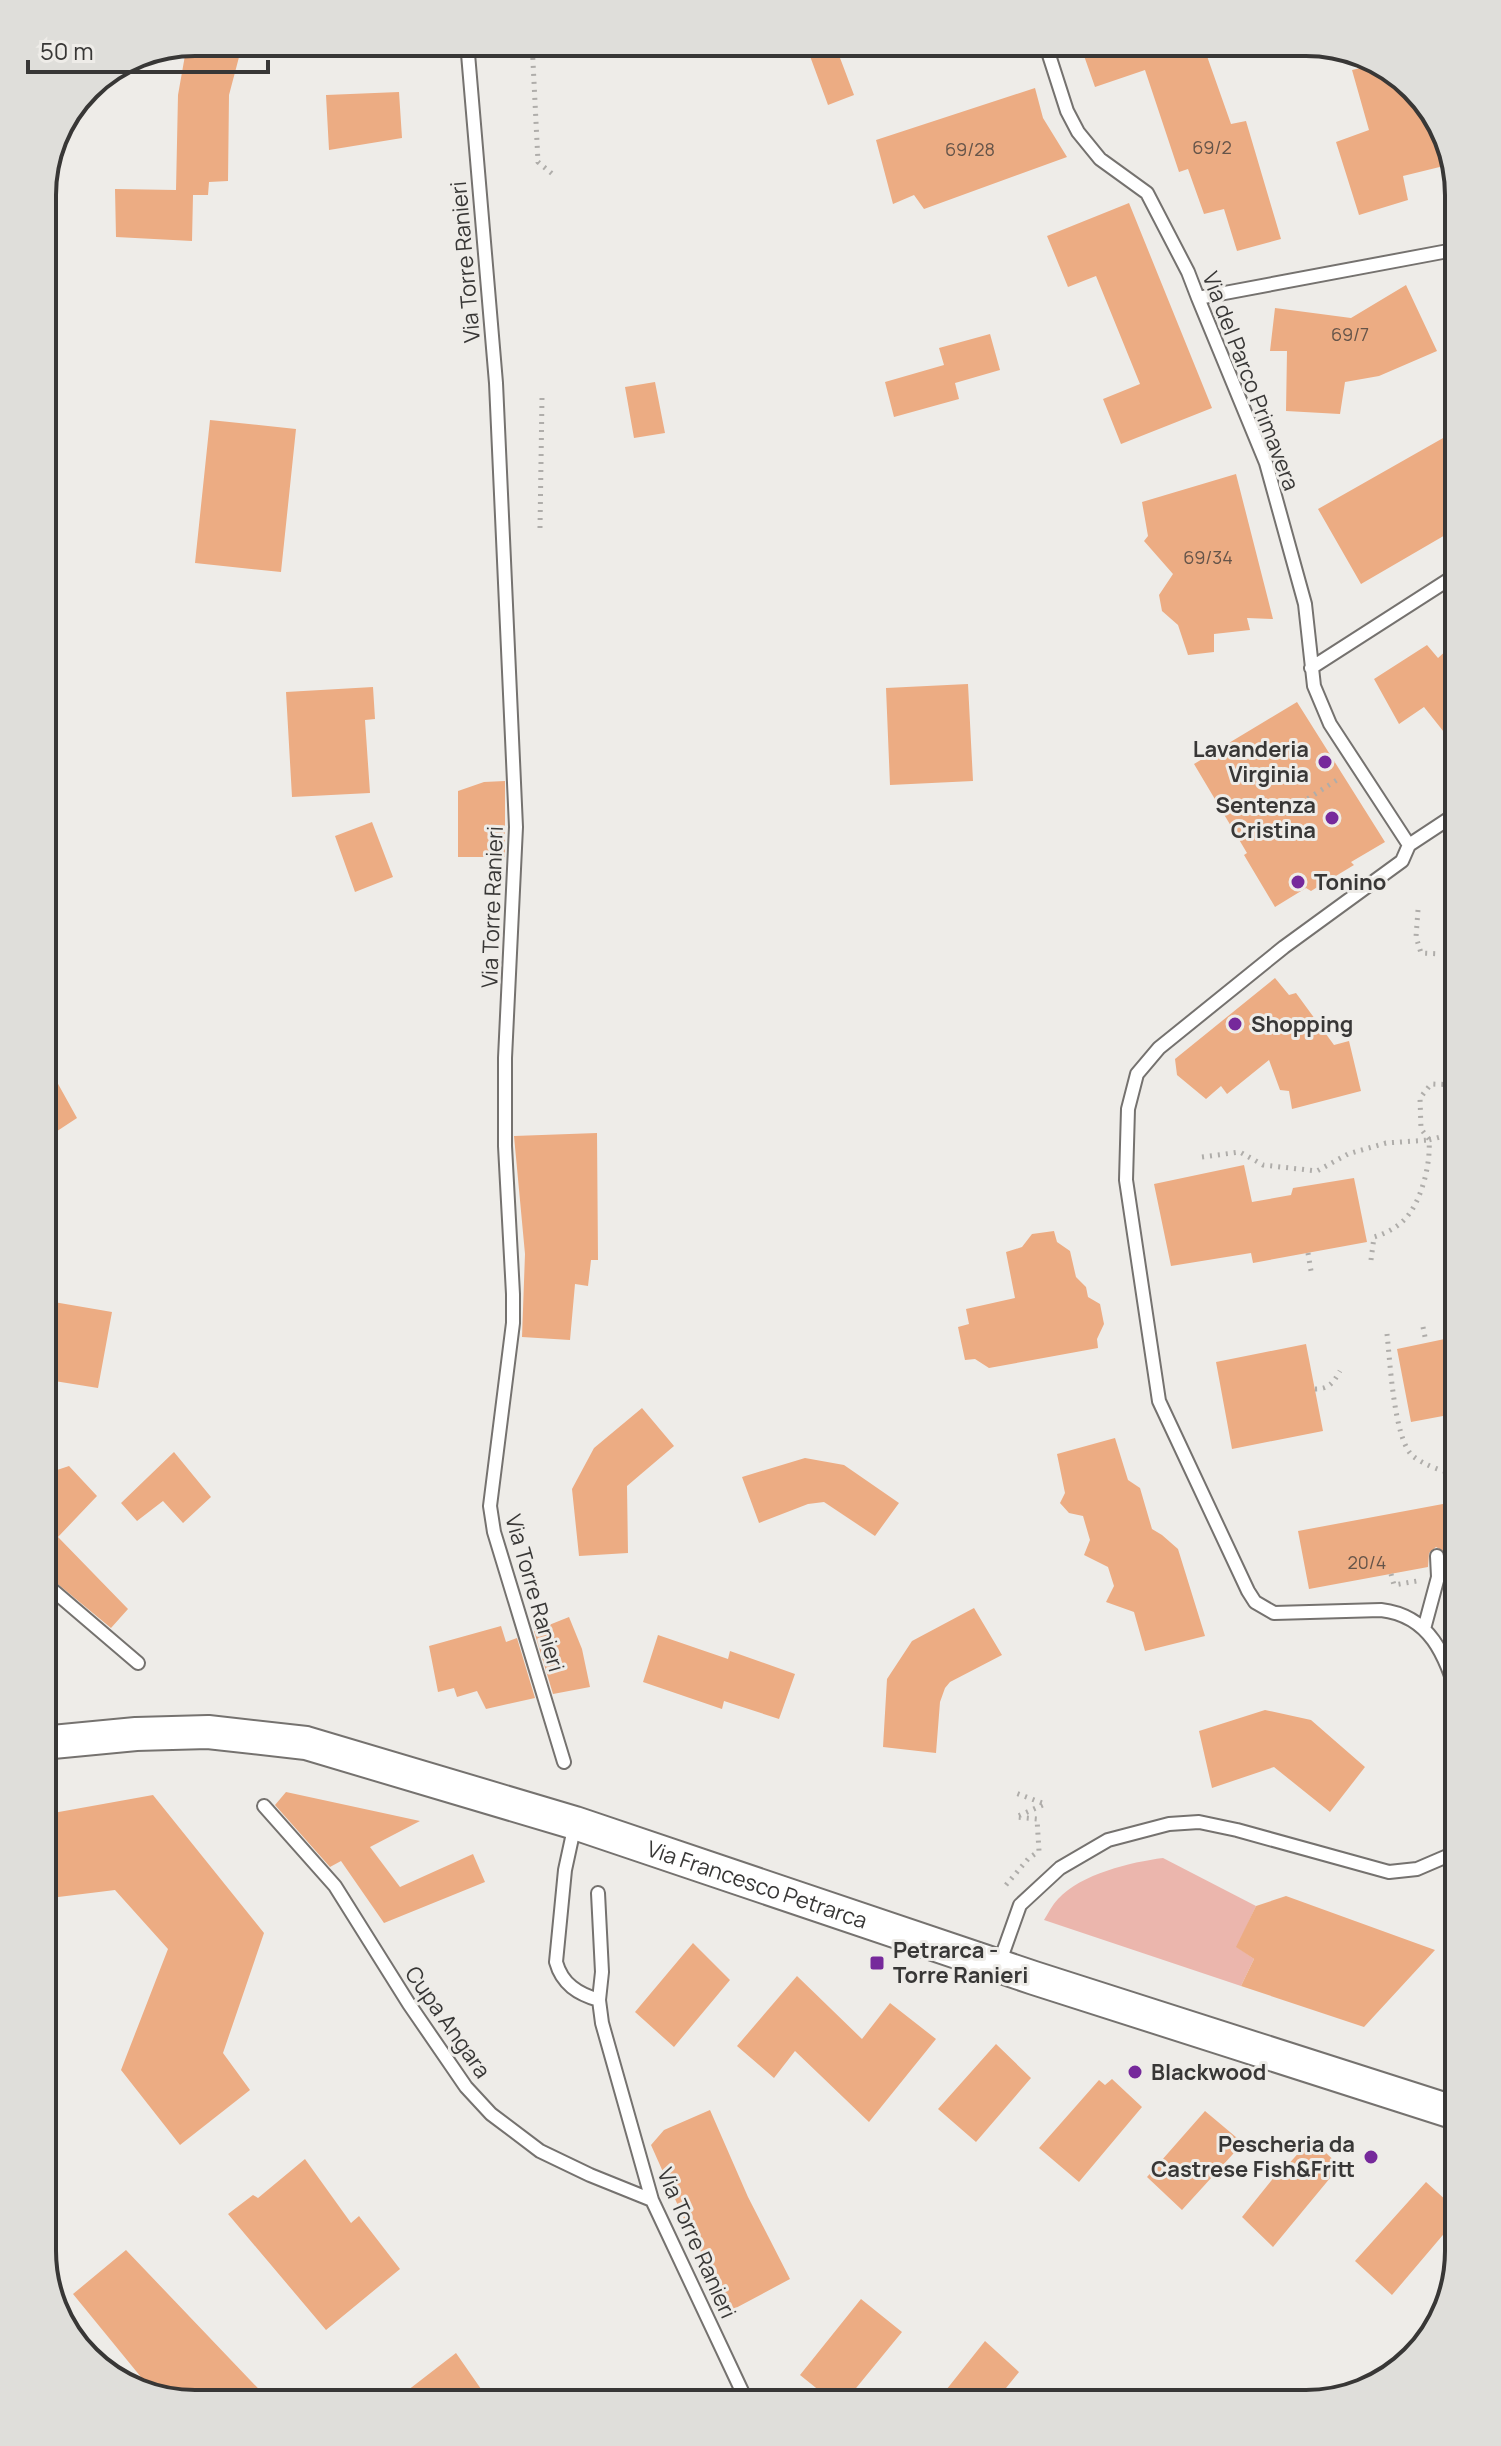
<svg xmlns="http://www.w3.org/2000/svg" width="1501" height="2446" font-family="Manrope,sans-serif">
<style>
.green{fill:#ebb6ad}
.building{fill:#ecac83}
.lines{fill:none;stroke-linecap:round;stroke-linejoin:round}
.service-casing{stroke:#75726f;stroke-width:16}
.tertiary-casing{stroke:#75726f;stroke-width:36}
.path{stroke:#afadaa;stroke-width:5;stroke-dasharray:2 6;stroke-linecap:butt}
.service{stroke:#fff;stroke-width:12}
.tertiary{stroke:#fff;stroke-width:32}
.poi-dot{fill:#76299b;stroke:#eeece8;stroke-width:3}
.labels{text-anchor:middle;dominant-baseline:central;stroke-width:6;stroke-linejoin:round;paint-order:stroke}
.number-label{font-size:18px;fill:#655449}
.street-label{font-size:22px;fill:#383736;stroke:#eeece8}
.poi-label{font-size:22px;font-weight:bold;fill:#383736;stroke:#eeece8;text-anchor:start}
.rim{fill:none;stroke:#383736;stroke-width:4}
</style>
<rect width="100%" height="100%" fill="#eeece8"/>
<path class="green" d="M1163,1858L1256,1906L1237,1947L1254,1959L1241,1986L1044,1920C1048,1914 1052,1905 1058,1899C1081,1874 1131,1862 1163,1858Z"/>
<path class="building" d="M195,42H243L229,95L228,181L209,182L208,195H193L192,241L116,237L115,189L176,190L178,95L187,44Z
M823,42H834L854,95L828,105L807,48Z
M1096,42H1202L1231,124L1246,121L1281,239L1237,251L1224,209L1204,214L1188,169L1179,172L1145,70L1095,87L1082,50Z
M1378,64L1391,68L1416,97L1423,117L1432,114L1443,127L1452,164L1403,176L1408,200L1359,215L1336,142L1369,130L1352,70Z
M1035,88L1043,118L1067,157L924,209L914,195L893,204L876,140Z
M399,92L402,138L329,150L326,95Z
M1129,203L1212,408L1121,444L1103,399L1140,384L1096,276L1068,287L1047,236Z
M1406,285L1437,351L1379,376L1345,382L1340,414L1286,411L1287,351H1270L1275,308L1351,318Z
M990,334L1000,370L955,383L959,399L894,417L885,382L944,365L939,348Z
M655,382L665,433L634,438L625,387Z
M210,420L296,429L281,572L195,563Z
M1459,429V527L1361,584L1318,509Z
M1236,474L1273,619L1247,618L1250,630L1214,634V652L1188,655L1178,625L1162,611L1159,595L1173,574L1144,541L1148,536L1142,502Z
M1459,639V751L1424,707L1399,724L1374,679L1427,645L1438,658Z
M968,684L973,781L890,785L886,688Z
M373,687L375,719L365,720L370,793L292,797L286,692Z
M1297,702L1385,842L1351,862L1354,865L1311,891L1306,888L1275,907L1244,855L1247,853L1194,764Z
M505,781V857H458V791L484,782Z
M372,822L393,877L355,892L335,836Z
M1275,978L1289,995L1296,993L1334,1045L1349,1041L1361,1091L1292,1109L1289,1091L1280,1090L1269,1060L1227,1094L1221,1086L1206,1099L1177,1075L1175,1059Z
M42,1055L77,1118L42,1141Z
M597,1133L598,1260H591L588,1286L575,1284L570,1340L522,1337L525,1254L514,1136Z
M1244,1165L1252,1202L1291,1195L1293,1188L1354,1178L1367,1242L1253,1263L1251,1253L1171,1266L1154,1184Z
M1054,1231L1057,1242L1070,1251L1076,1277L1086,1287L1088,1297L1100,1304L1104,1324L1097,1339L1098,1348L989,1368L975,1359L965,1360L958,1327L969,1324L966,1309L1015,1298L1006,1252L1022,1247L1032,1234Z
M42,1300L112,1312L98,1388L42,1379Z
M1459,1336V1413L1411,1422L1397,1349Z
M1306,1344L1323,1431L1232,1449L1216,1362Z
M642,1408L674,1446L627,1486L628,1553L579,1556L572,1489L594,1448Z
M1115,1438L1128,1480L1140,1488L1152,1529L1162,1535L1178,1549L1205,1636L1145,1651L1134,1612L1106,1602L1114,1586L1108,1567L1084,1555L1090,1540L1083,1516L1069,1513L1060,1503L1065,1493L1057,1454Z
M174,1452L211,1497L183,1523L163,1501L137,1521L121,1503Z
M805,1458L844,1465L899,1503L875,1536L824,1502L808,1504L759,1523L742,1477Z
M69,1466L97,1496L58,1537L128,1609L111,1628L42,1571V1469L54,1471Z
M1459,1501V1561L1446,1564L1445,1552L1436,1547L1429,1553L1428,1567L1309,1589L1298,1531Z
M974,1608L1002,1655L950,1682L945,1688L940,1702L936,1753L883,1747L887,1679L912,1641Z
M569,1617L582,1649L590,1687L553,1694L534,1631Z
M501,1626L506,1642L517,1638L535,1698L486,1709L477,1691L457,1697L454,1688L438,1692L429,1646Z
M658,1635L728,1659L730,1651L795,1674L779,1719L724,1701L722,1709L643,1682Z
M1265,1710L1311,1720L1365,1767L1330,1812L1274,1767L1212,1788L1199,1731Z
M286,1792L420,1821L370,1847L400,1887L473,1854L485,1882L384,1923L341,1861L330,1867L275,1805Z
M153,1795L264,1933L223,2053L250,2090L180,2145L121,2070L168,1949L115,1890L42,1899V1815Z
M1286,1896L1435,1950L1364,2027L1241,1986L1254,1959L1236,1947L1256,1906Z
M693,1943L730,1980L674,2047L635,2012Z
M797,1976L862,2039L890,2003L936,2039L869,2122L795,2051L774,2078L737,2046Z
M996,2044L1031,2078L976,2142L938,2109Z
M1112,2079L1142,2107L1079,2182L1039,2148L1099,2080L1105,2085Z
M710,2110L748,2197L790,2279L732,2310L688,2228L651,2145L664,2130Z
M1205,2111L1243,2143L1182,2210L1147,2177Z
M1311,2139L1340,2166L1273,2247L1242,2217L1275,2176L1277,2177Z
M305,2159L351,2223L359,2216L400,2269L326,2330L228,2214L253,2195L258,2198Z
M1426,2182L1459,2212V2216L1392,2295L1355,2261Z
M126,2250L273,2404H185L154,2393L73,2294Z
M861,2299L902,2332L843,2404H836L800,2375Z
M985,2341L1019,2372L993,2404H935Z
M456,2353L481,2389L460,2404H390Z"/>
<g class="lines">
<g class="service-casing">
<path id="service" d="M467,42L496,383L516,827L505,1058V1146L513,1294V1323L490,1506L494,1532L564,1762
M1048,42L1049,55L1067,111L1078,132L1100,159L1147,193L1188,272L1198,298L1266,463L1305,604L1314,686L1330,724L1409,845L1402,861L1284,947L1159,1048L1137,1074L1128,1109L1126,1180L1159,1401L1248,1591L1255,1602L1274,1613L1381,1610C1432,1616 1445,1657 1459,1699
M1275,42L1281,44L1293,42
M1198,298L1448,251
M1311,668L1459,573
M1409,845L1459,812
M42,1581L138,1663
M1424,1629L1438,1577L1437,1556
M264,1806L335,1886L409,2004L466,2087L491,2114L540,2151L590,2175L652,2200
M575,1824L565,1870L556,1962C562,1984 578,1994 599,2000
M598,1893L602,1972L599,2000L602,2023L652,2200L748,2404
M999,1964L1020,1905L1060,1868L1108,1840L1169,1824L1199,1822L1237,1830L1389,1872L1417,1869L1459,1851"/>
</g>
<g class="tertiary-casing">
<g id="tertiary">
<path id="s1" d="M42,1743L136,1734L208,1732L306,1743L575,1823L1034,1978L1459,2114"/>
</g>
</g>
<path class="path" d="M532,42L538,162L556,177
M540,528L542,397
M1301,803L1340,778
M1418,910L1416,937L1421,953L1441,954
M1429,1139L1421,1129L1420,1098L1431,1084L1459,1085
M1202,1157L1240,1152L1263,1165L1317,1171L1348,1154L1386,1143L1429,1140
M1308,1253L1311,1271
M1371,1260L1374,1237C1384,1234 1394,1229 1402,1222C1421,1205 1431,1164 1429,1140L1459,1132
M1447,1322L1459,1315
M1423,1327L1426,1342
M1387,1334C1390,1360 1394,1441 1413,1456C1422,1464 1447,1474 1459,1474
M1315,1389C1329,1389 1333,1383 1340,1371
M1391,1574L1394,1585L1417,1581
M1006,1885L1028,1859L1039,1851L1037,1819L1016,1817L1045,1804L1013,1792"/>
<use href="#service" class="service"/>
<use href="#tertiary" class="tertiary"/>
</g>
<g class="poi-dot">
<circle cx="1325" cy="762" r="8"/>
<circle cx="1332" cy="818" r="8"/>
<circle cx="1298" cy="882" r="8"/>
<circle cx="1235" cy="1024" r="8"/>
<rect x="869" y="1955" width="16" height="16" rx="4"/>
<circle cx="1135" cy="2072" r="8"/>
<circle cx="1371" cy="2157" r="8"/>
</g>
<g class="labels">
<g class="number-label">
<text x="1212" y="147">69/2</text>
<text x="970" y="149">69/28</text>
<text x="1350" y="334">69/7</text>
<text x="1208" y="557">69/34</text>
<text x="1367" y="1562">20/4</text>
</g>
<g class="street-label">
<text transform="translate(465 262) rotate(-95)">Via Torre Ranieri</text>
<text transform="translate(1251 381) rotate(69)">Via del Parco Primavera</text>
<text transform="translate(492 907) rotate(-88)">Via Torre Ranieri</text>
<text transform="translate(535 1593) rotate(74)">Via Torre Ranieri</text>
<text stroke="none"><textPath href="#s1" startOffset="738">Via Francesco Petrarca</textPath></text>
<text transform="translate(448 2022) rotate(55)">Cupa Angara</text>
<text transform="translate(697 2243) rotate(66)">Via Torre Ranieri</text>
</g>
<g class="poi-label">
<text x="1309" y="749" text-anchor="end">Lavanderia<tspan x="1309" dy="25">Virginia</tspan></text>
<text x="1316" y="805" text-anchor="end">Sentenza<tspan x="1316" dy="25">Cristina</tspan></text>
<text x="1314" y="882">Tonino</text>
<text x="1251" y="1024">Shopping</text>
<text x="893" y="1950">Petrarca -<tspan x="893" dy="25">Torre Ranieri</tspan></text>
<text x="1151" y="2072">Blackwood</text>
<text x="1355" y="2144" text-anchor="end">Pescheria da<tspan x="1355" dy="25">Castrese Fish&amp;Fritt</tspan></text>
</g>
</g>
<path d="M0 0H1501V2446H0ZM195 56H1306A139 139 0 0 1 1445 195V2251A139 139 0 0 1 1306 2390H195A139 139 0 0 1 56 2251V195A139 139 0 0 1 195 56Z" fill="#dfdeda" fill-rule="evenodd"/>
<path class="rim" d="M195 56H1306A139 139 0 0 1 1445 195V2251A139 139 0 0 1 1306 2390H195A139 139 0 0 1 56 2251V195A139 139 0 0 1 195 56Z"/>
<path d="M28 60v12h240v-12" fill="none" stroke="#383736" stroke-width="4"/>
<text x="40" y="60" font-size="24" fill="#383736" stroke="#eeece8" stroke-width="6" paint-order="stroke">50 m</text>
</svg>
